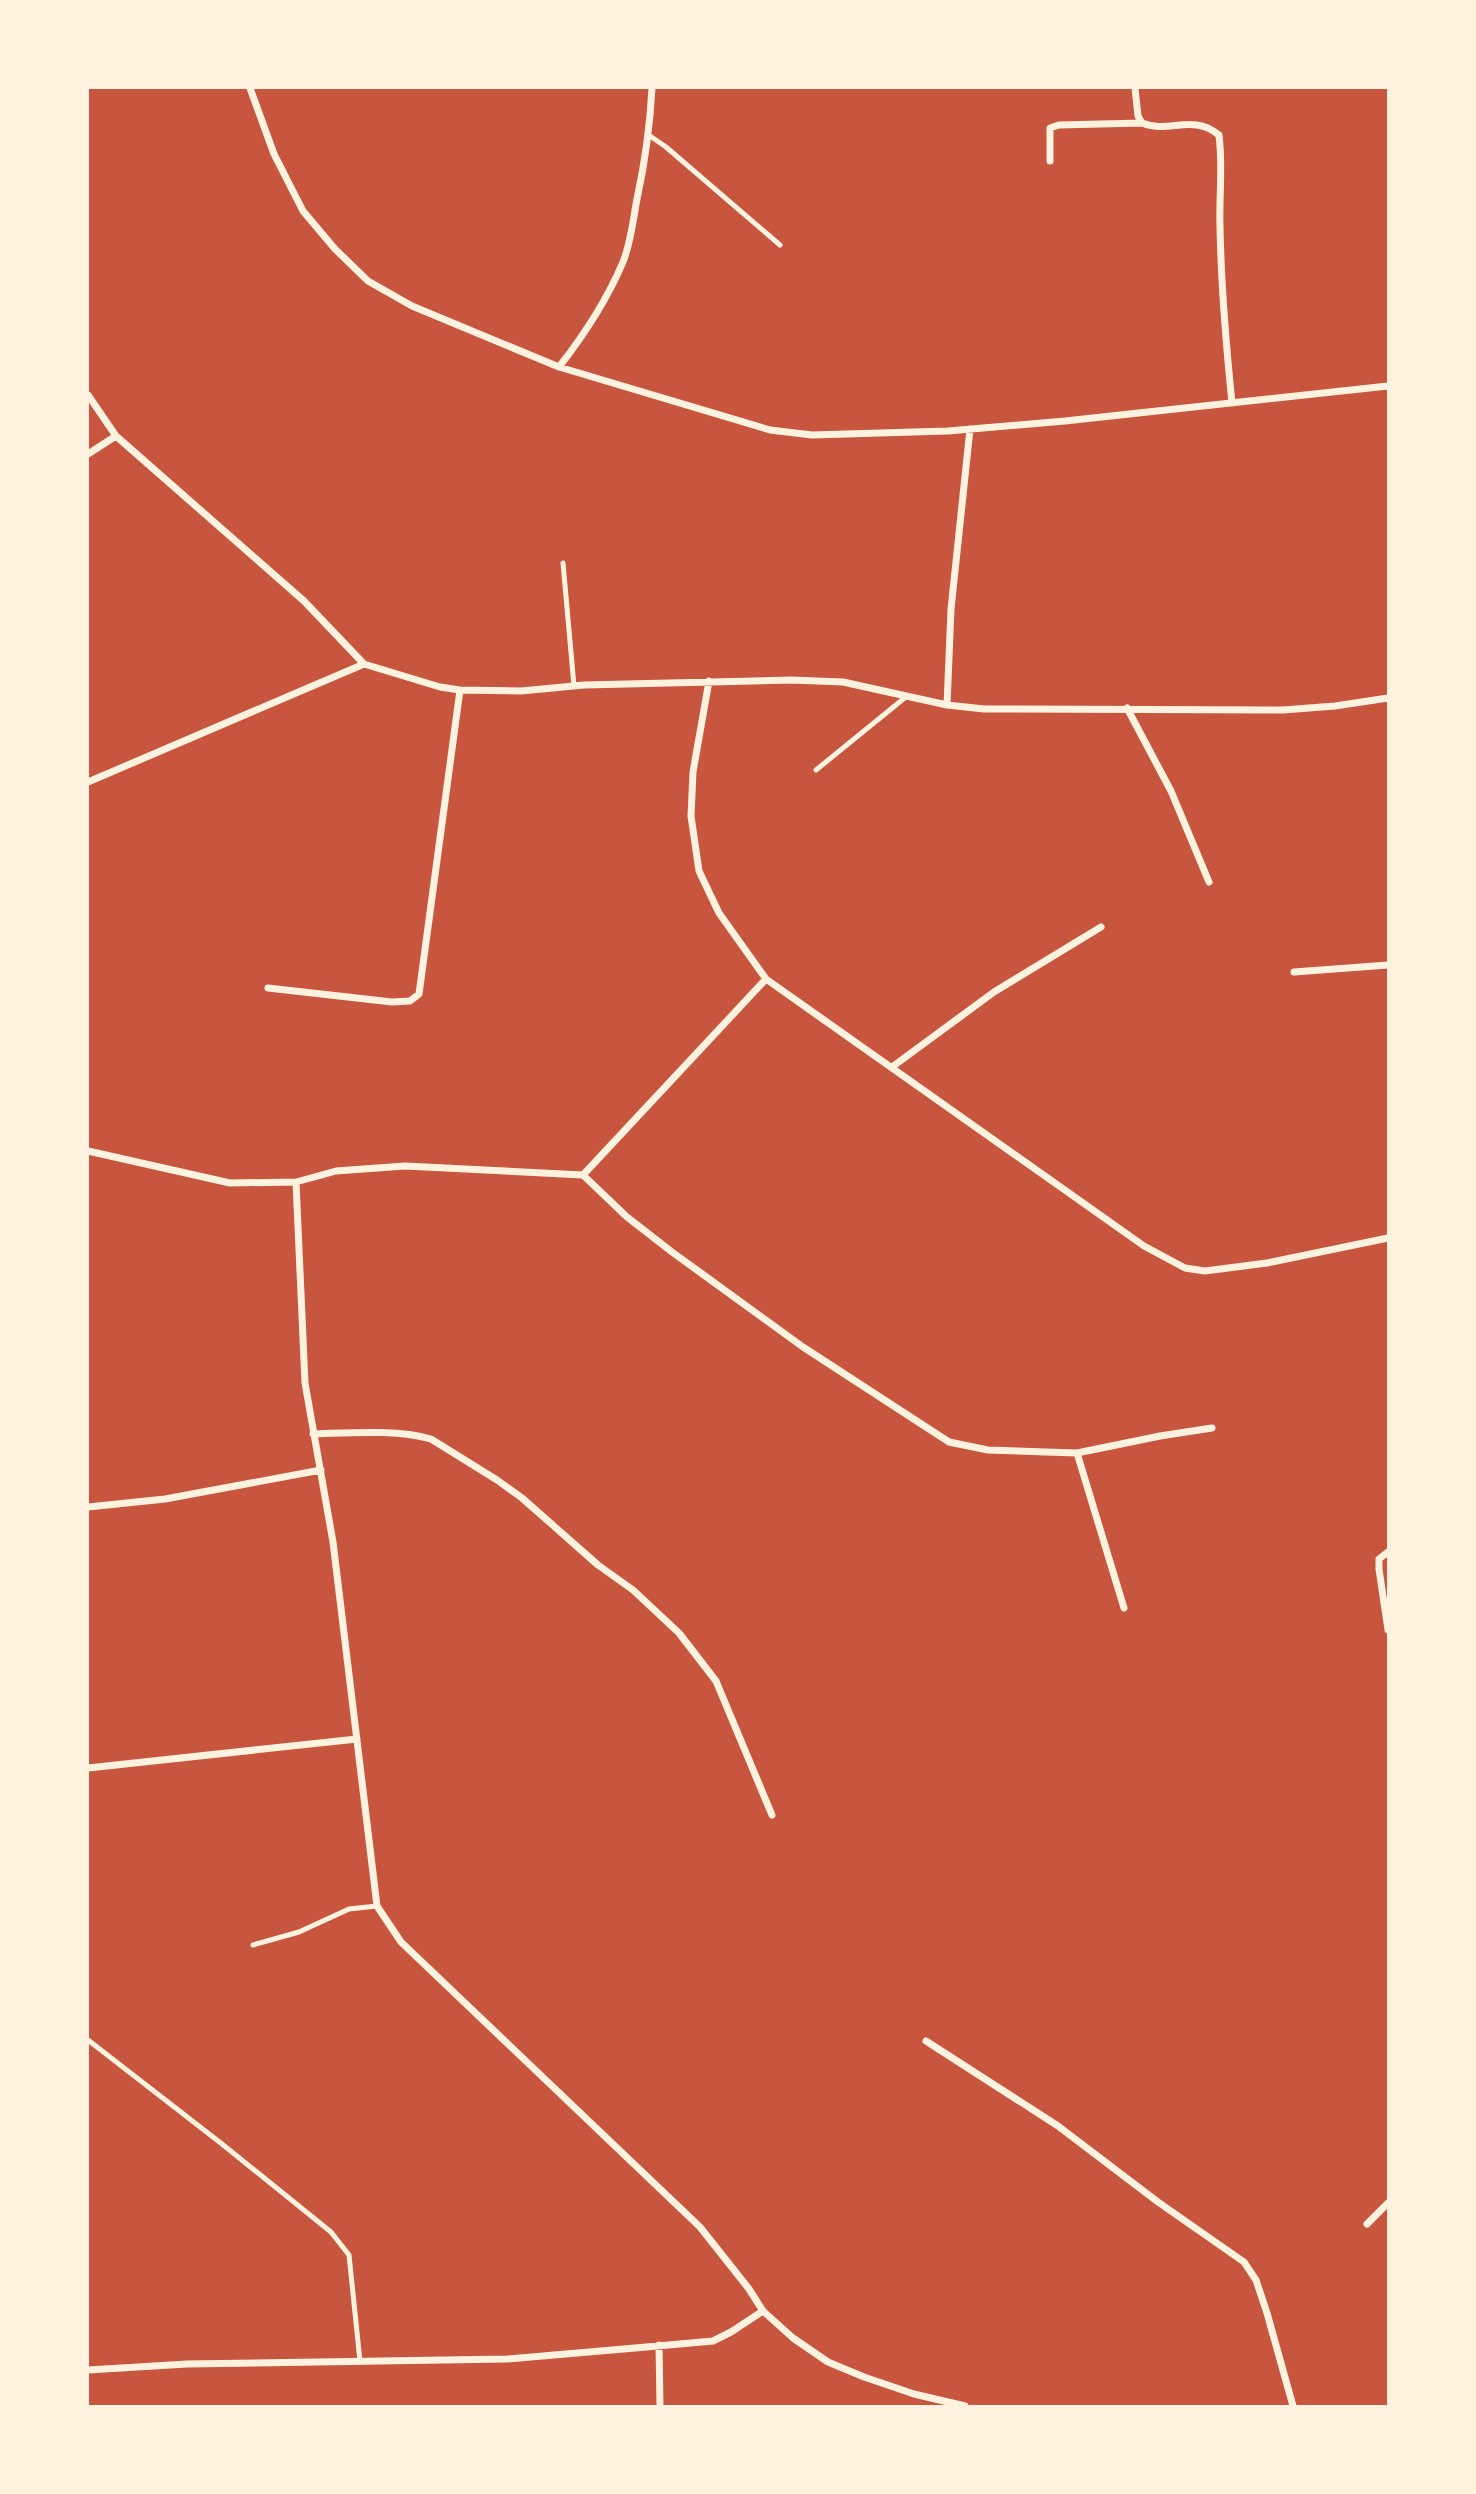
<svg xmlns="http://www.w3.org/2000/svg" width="1476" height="2494" font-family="'Exo 2',sans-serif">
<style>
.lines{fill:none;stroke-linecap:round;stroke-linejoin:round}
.service{stroke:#fff3e0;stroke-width:5}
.minor{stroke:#fff3e0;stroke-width:7}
</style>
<rect width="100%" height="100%" fill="#c8553d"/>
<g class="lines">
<path class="service" d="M650,136L666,147L780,245
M563,563L574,686
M816,770L907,696
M253,1945L299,1932L349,1909L377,1906
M88,2040L222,2144L331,2232L349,2255L360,2361"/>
<path class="minor" d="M250,88L274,154L303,211L335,249L368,281L412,306L559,367L770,430L812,435L948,431L1065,421L1388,386
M1135,88L1138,116L1142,123C1168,134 1193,113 1219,135C1223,165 1219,196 1220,226C1221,286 1226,344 1232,403
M1050,161V128L1059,125L1142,123
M559,367C584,335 607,300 623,262C631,242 633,220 637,199C645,162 650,126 652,88
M88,395L116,436L304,601L364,664
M88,454L116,436
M709,681L693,772L691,816L699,871L719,913L766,979L1144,1246L1185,1268L1205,1271L1267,1263L1388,1238
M947,705L951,609L970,429
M1127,708L1171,791L1209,882
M88,782L364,664L440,687L460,690L521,691L584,685L791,680L843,682L947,705L984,709L1283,710L1335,706L1388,698
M1294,972L1388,965
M268,988L392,1002L410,1001L419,994L460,690
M892,1067L994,992L1101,927
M88,1151L230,1183L296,1182L336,1171L405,1166L583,1175L766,979
M583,1175L627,1217L672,1252L803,1347L949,1442L988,1450L1077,1453L1160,1436L1212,1428
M296,1182L305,1383L333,1542L377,1906L401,1942L700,2227L749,2289L763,2311L793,2338L828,2362L864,2377L914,2394L965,2406
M313,1434C349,1433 396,1429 431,1439L497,1480L522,1498L598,1565L633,1590L679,1633L716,1681L772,1815
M1077,1453L1124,1608
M88,1507L165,1499L321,1470
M1388,1552L1379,1559V1569L1388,1630
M88,1768L357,1739
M926,2041L1058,2126L1158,2202L1244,2262L1256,2280L1267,2313L1293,2406
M1367,2224L1388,2203
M659,2345L660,2406
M88,2370L187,2364L507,2359L635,2348L713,2341L731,2332L763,2311"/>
</g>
<rect width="1476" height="2494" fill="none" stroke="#fff3e0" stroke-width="178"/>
</svg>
